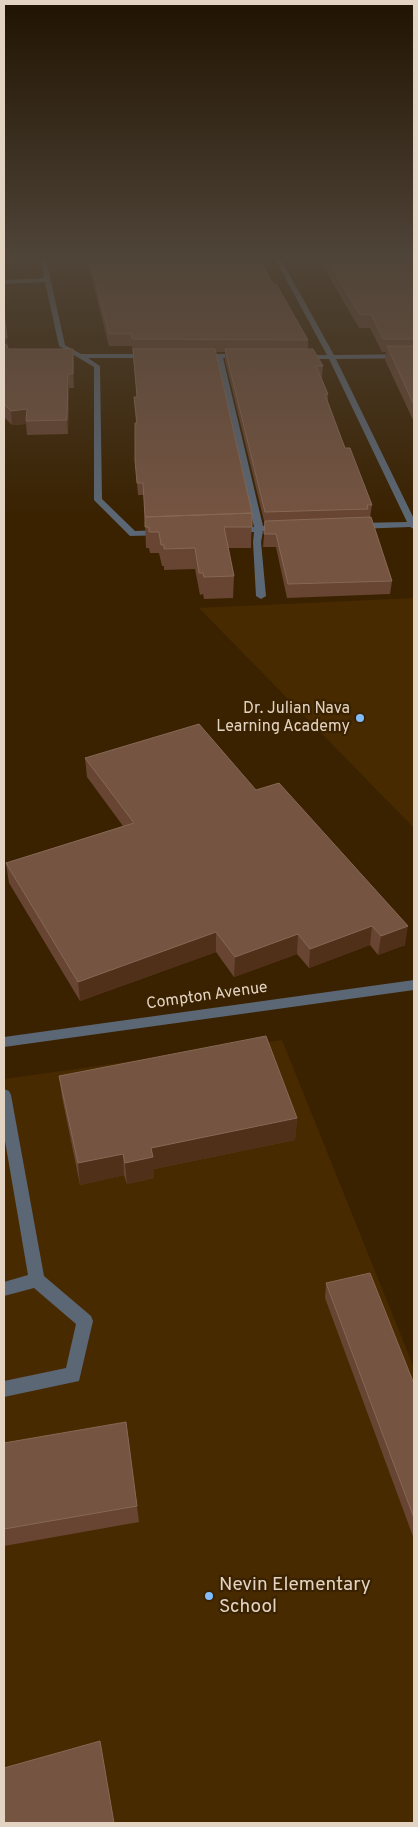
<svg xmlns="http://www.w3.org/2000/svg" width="418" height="1827" font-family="Overpass,sans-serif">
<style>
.built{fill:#482a00}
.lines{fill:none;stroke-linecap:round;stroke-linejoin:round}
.minor{fill:#5b6775;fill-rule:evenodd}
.wall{fill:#674532}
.shaded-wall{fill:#503018}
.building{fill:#755441;stroke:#866856}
.poi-dot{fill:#80bdfa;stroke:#3a2201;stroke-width:2}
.labels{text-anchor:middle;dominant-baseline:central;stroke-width:4.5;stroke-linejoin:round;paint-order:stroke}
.poi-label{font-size:16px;fill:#e3d3c2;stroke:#3a2201;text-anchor:end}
.street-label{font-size:16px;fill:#e3d3c2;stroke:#3a2201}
.near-poi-label{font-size:19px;fill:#e3d3c2;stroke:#3a2201;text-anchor:start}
</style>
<rect width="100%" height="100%" fill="#3a2201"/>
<path class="built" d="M414,598V828L199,608Z
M282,1040L414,1368V1823H4V1079Z"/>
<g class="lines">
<path class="minor" d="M40,259H46L65,345L81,354H149L152,356L149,358H88L100,366L102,499L135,531L162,530L166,533L165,535L130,536L94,500V367L59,346L45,282L4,284V280L44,278Z
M275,259H281L334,355L414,354V358L336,359L414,519V529L410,527L357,529L353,526L357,523L407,522L329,359H302L299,357L302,355H327Z
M242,354L245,356L244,357L223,358L263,526L279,525L283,528L279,531H263L261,542L266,596L261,599L256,596L253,542L254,532L237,533L233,530L237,527H254L216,358H199L196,356L199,354Z
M414,980V990L4,1047V1037Z
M4,1089L9,1091L11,1095L44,1276L91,1316L93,1321L79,1381L4,1397V1381L66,1368L76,1324L34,1288L4,1296V1282L28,1275L4,1135Z"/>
</g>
<path class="wall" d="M87,259H259L273,284L308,340V349L323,366L322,377L321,378L328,394V401L345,448L372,505L370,517L392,581L390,594L287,598L276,547H263L265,525L225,360V352H215L252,513L251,548H228L234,576L233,598L204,599L203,594L200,595L195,569L164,570V566H162L159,553H150L149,548H146L144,495H138L135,460L136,423L134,397H137L132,346H109Z
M317,259H414V422L385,360L386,352H382L370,328H359L323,266Z
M4,312L8,349L74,362V388H69L68,434L27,435L26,424L12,425L4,417Z
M85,758L256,790L405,945L378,955L370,945L309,968L297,954L234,977L216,952L80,1001L9,883L6,863L123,826L87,777Z
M59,1076L297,1118L295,1140L154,1169V1178L127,1184L124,1175L80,1185L62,1097Z
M326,1283L414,1384V1539L325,1298Z
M4,1443L137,1506L139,1522L4,1546Z"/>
<path class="shaded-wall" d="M4,312L8,351L4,352Z
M73,349L74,362V388L73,374Z
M68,374L69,388L68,434L67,420Z
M27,409L26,424L12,425L11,411Z
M372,926L370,945L309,968L310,949Z
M408,926L405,945L378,955L381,936Z
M216,932V952L80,1001L78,982Z
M298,934L297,954L234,977L235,957Z
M297,1118L295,1140L154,1169V1178L127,1184L125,1163L151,1148Z
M123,1154L124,1175L80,1185L78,1163Z"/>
<path class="building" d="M90,259H259L273,284H276L308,340L132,339L131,334H109Z
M327,259H399L412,276H414V339H383L371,314L360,315Z
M409,259H414V266Z
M4,312L7,338H4Z
M4,344L7,345L8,349H73V374H68L67,420L26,421L27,409L11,411L4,404Z
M387,346H414V405Z
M133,349H215L252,513L145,517L143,483H137L135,460V423H137L134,397H137Z
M225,349H313L323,366H316L328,394L325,395L345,448H350L372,505H367L368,509L265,512Z
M252,513V527H224L234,576L204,577L203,573H199L195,548L164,549V545H161L159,532H149V527H145V517Z
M371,517L392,581L288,584L276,534H264L265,521Z
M199,724L256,790L279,783L408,926L381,936L372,926L310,949L298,934L235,957L216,932L78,982L6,863L134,823L85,758Z
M266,1036L297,1118L151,1148L153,1157L125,1163L123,1154L78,1163L59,1076Z
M370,1273L414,1384V1518L326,1283Z
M126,1422L137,1506L4,1529V1443Z
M100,1741L114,1823H4V1768Z"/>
<linearGradient id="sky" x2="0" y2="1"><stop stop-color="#201301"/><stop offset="0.5" stop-color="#4f4438"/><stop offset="1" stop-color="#4f4438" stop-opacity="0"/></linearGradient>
<rect width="418" height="515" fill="url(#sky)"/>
<g class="poi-dot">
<circle cx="360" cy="718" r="5"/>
<circle cx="209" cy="1596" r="5"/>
</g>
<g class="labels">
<g class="poi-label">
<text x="350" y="709">Dr. Julian Nava<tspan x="350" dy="18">Learning Academy</tspan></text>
</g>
<g class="street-label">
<text transform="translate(207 996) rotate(-8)">Compton Avenue</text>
</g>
<g class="near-poi-label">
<text x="219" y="1585">Nevin Elementary<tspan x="219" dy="22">School</tspan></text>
</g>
</g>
<rect width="418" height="1827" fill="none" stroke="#e3d3c2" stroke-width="10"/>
</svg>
